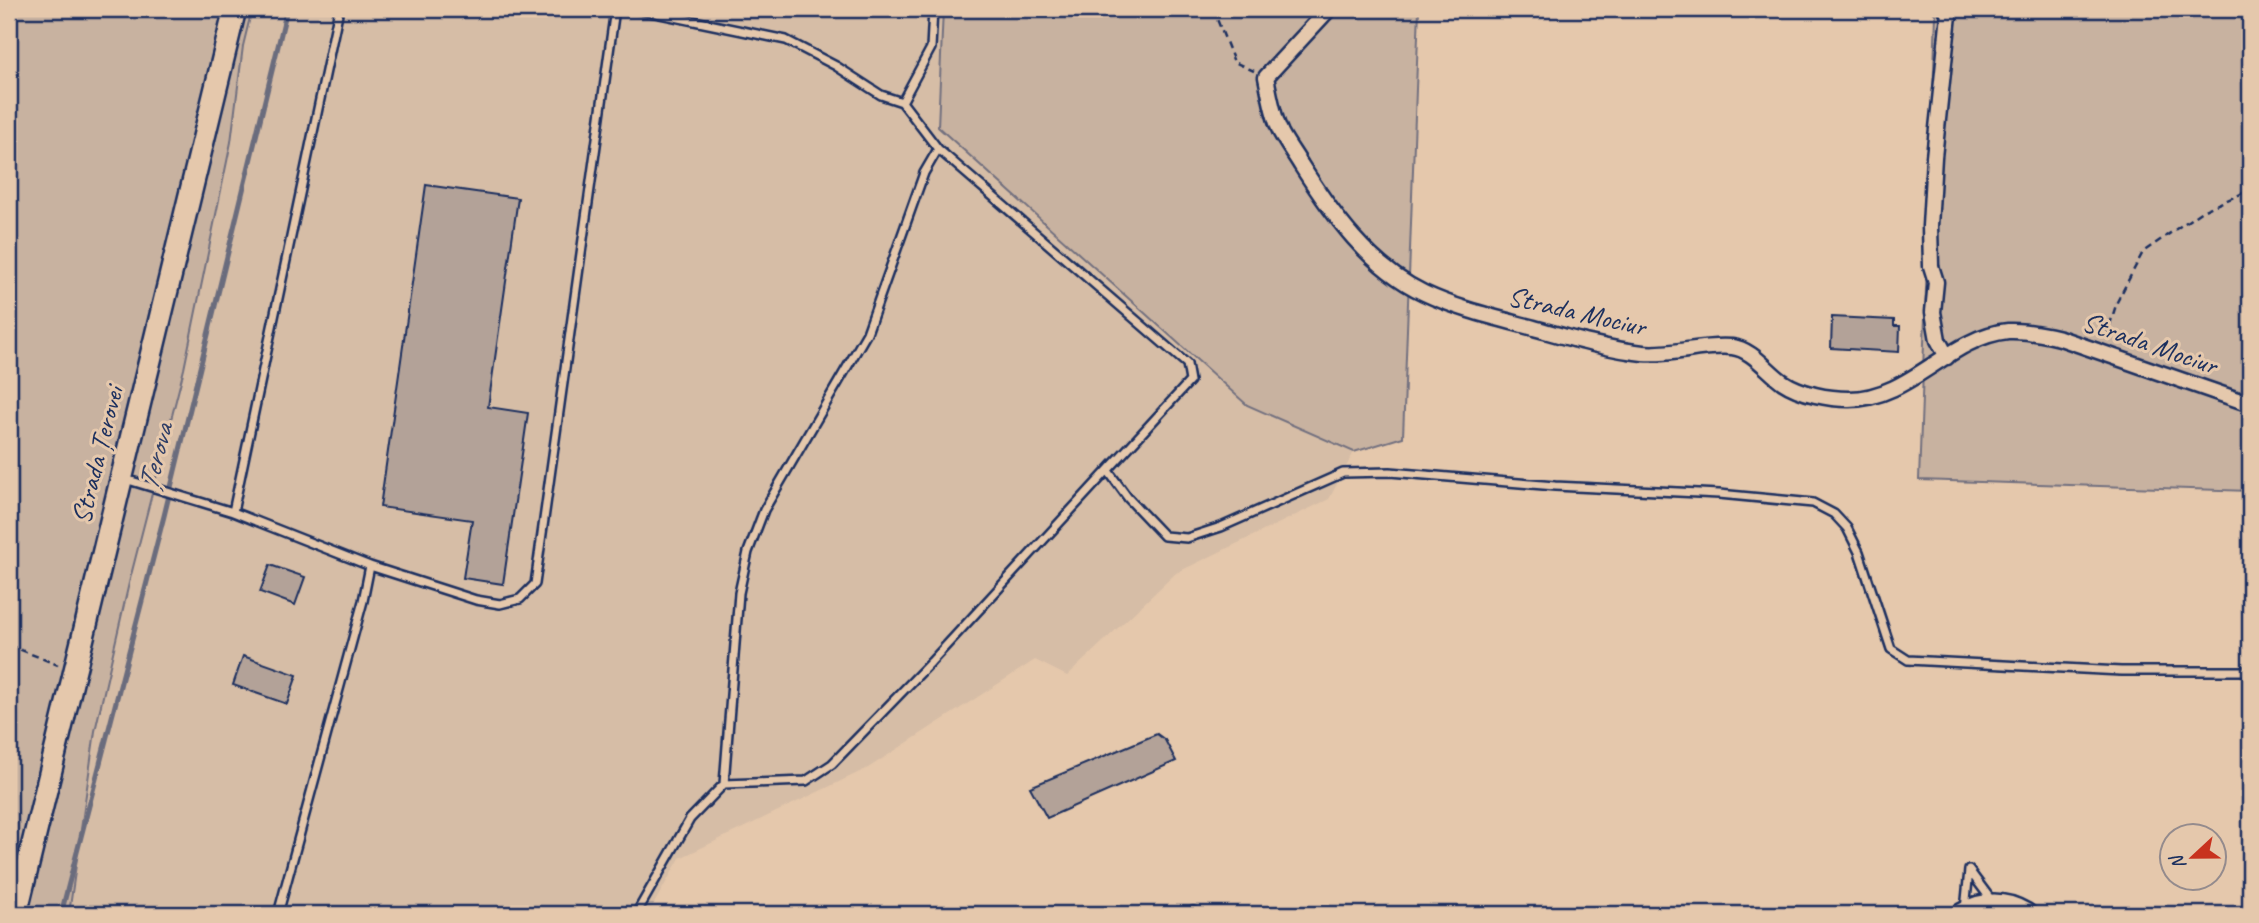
<svg xmlns="http://www.w3.org/2000/svg" width="2259" height="923" font-family="Caveat,sans-serif">
<style>
.built{fill:#d6bda6}
.green{fill:#c8b2a0;stroke:#72707f;stroke-width:2}
.lines{fill:none;stroke-linecap:round;stroke-linejoin:round}
.stream{stroke:#6b6c7d;stroke-width:5}
.building{fill:#b3a298;stroke:#1b2f5e;stroke-width:2}
.lane-casing{stroke:#1b2f5e;stroke-width:12}
.street-casing{stroke:#1b2f5e;stroke-width:19}
.secondary-casing{stroke:#1b2f5e;stroke-width:26}
.path{stroke:#1b2f5e;stroke-width:2.5;stroke-dasharray:7 5;stroke-linecap:butt}
.lane{stroke:#e5c8ac;stroke-width:7}
.street{stroke:#e5c8ac;stroke-width:14}
.secondary{stroke:#e5c8ac;stroke-width:21}
.labels{text-anchor:middle;dominant-baseline:central;stroke-width:6;stroke-linejoin:round;paint-order:stroke}
.street-label{font-size:28px;fill:#1b2f5e;stroke:#e5c8ac}
.water-label{font-size:30px;font-style:italic;fill:#2f3e66;stroke:#e5c8ac}
</style>
<rect width="100%" height="100%" fill="#e5c8ac"/>
<filter id="ink" filterUnits="userSpaceOnUse"><feTurbulence type="fractalNoise" baseFrequency=".0143" numOctaves="2"/><feDisplacementMap in="SourceGraphic" scale="14" xChannelSelector="R" yChannelSelector="G"/><feConvolveMatrix kernelMatrix="1 2 1 2 8 2 1 2 1" color-interpolation-filters="sRGB"/></filter>
<g filter="url(#ink)">
<path class="built" d="M252,9H943L938,127L1247,405L1354,452L1329,499L1176,573L1067,676L1035,660L868,768L680,858L648,914H69L95,731L129,583L184,369L231,142L243,46Z"/>
<path class="green" d="M9,9H252L243,46L231,142L184,369L129,583L95,731L69,914H9Z
M943,9H1419L1403,437L1354,452L1247,405L938,127Z
M1931,9H2250V491L1919,480L1936,15Z"/>
<g class="lines">
<path class="stream" d="M61,914L164,516L287,9"/>
</g>
<path class="building" d="M426,185L518,198L488,407L528,413L503,584L463,578L472,520L380,507Z
M1832,317L1894,320V326H1900L1899,352L1831,348Z
M270,565L305,577L295,605L260,592Z
M243,656L297,675L287,704L233,685Z
M1157,734L1165,740L1176,761L1047,818L1030,787Z"/>
<g class="lines">
<g class="lane-casing">
<path id="lane" d="M636,9L786,40L836,66L881,95L902,102
M1109,472L1128,498L1164,536L1187,538L1221,527L1343,473L1390,472L1555,486L1719,494L1813,503L1834,514L1847,528L1859,552L1891,649L1908,660L2121,671H2250
M125,479L233,512L370,566L476,600L500,604L520,599L535,584L615,9
M233,512L339,9
M724,784L739,593L748,552L764,510L867,333L924,173L938,149
M1965,910L1969,870L1992,901
M278,914L363,601L370,566
M636,914L690,819L724,784L806,781L832,764L931,662L1190,381L1187,364L938,149L902,102L931,48L933,9
M1193,914V911L1197,914"/>
</g>
<g class="street-casing">
<path id="street" d="M1329,9L1266,77C1270,96 1273,117 1281,133C1287,144 1295,155 1301,165C1332,214 1369,267 1424,293C1458,309 1497,318 1534,328C1570,338 1606,349 1643,353C1673,356 1701,344 1732,347C1752,349 1768,372 1783,382C1801,394 1829,399 1849,399C1910,399 1949,337 2008,331C2025,330 2043,334 2060,338L2250,404
M1946,9L1949,15L1934,157L1930,226L1931,266L1936,282L1933,312L1938,340L1947,357"/>
</g>
<g class="secondary-casing">
<path id="secondary" d="M16,914L235,9
M1963,914C1984,902 2004,902 2025,914"/>
</g>
<path class="path" d="M1213,9L1234,62L1254,71
M2106,337L2117,302L2143,252L2202,211L2250,190
M9,645L58,665"/>
<use href="#lane" class="lane"/>
<use href="#street" class="street"/>
<use href="#secondary" class="secondary"/>
</g>
</g>
<g class="labels">
<g class="street-label">
<text transform="translate(1577 311) rotate(13)">Strada Mociur</text>
<text transform="translate(2150 343) rotate(19)">Strada Mociur</text>
<text transform="translate(97 455) rotate(-76)">Strada Țerovei</text>
</g>
<g class="water-label">
<text transform="translate(155 457) rotate(-76)">Țerova</text>
</g>
</g>
<rect width="2259" height="923" fill="none" stroke="#e5c8ac" stroke-width="35"/>
<rect x="18" y="18" width="2224" height="888" fill="none" stroke="#1b2f5e" stroke-width="2.5" filter="url(#ink)"/>
<g transform="translate(2193 857) rotate(248)"><circle r="33" fill="#e5c8ac" stroke="#948b8d" stroke-width="2"/>
<path d="M0-5L12 26L0 18L-12 26Z" fill="#c8321e"/>
<text y="-10" font-size="19" font-weight="bold" text-anchor="middle" fill="#1b2f5e">N</text>
</g>
</svg>
